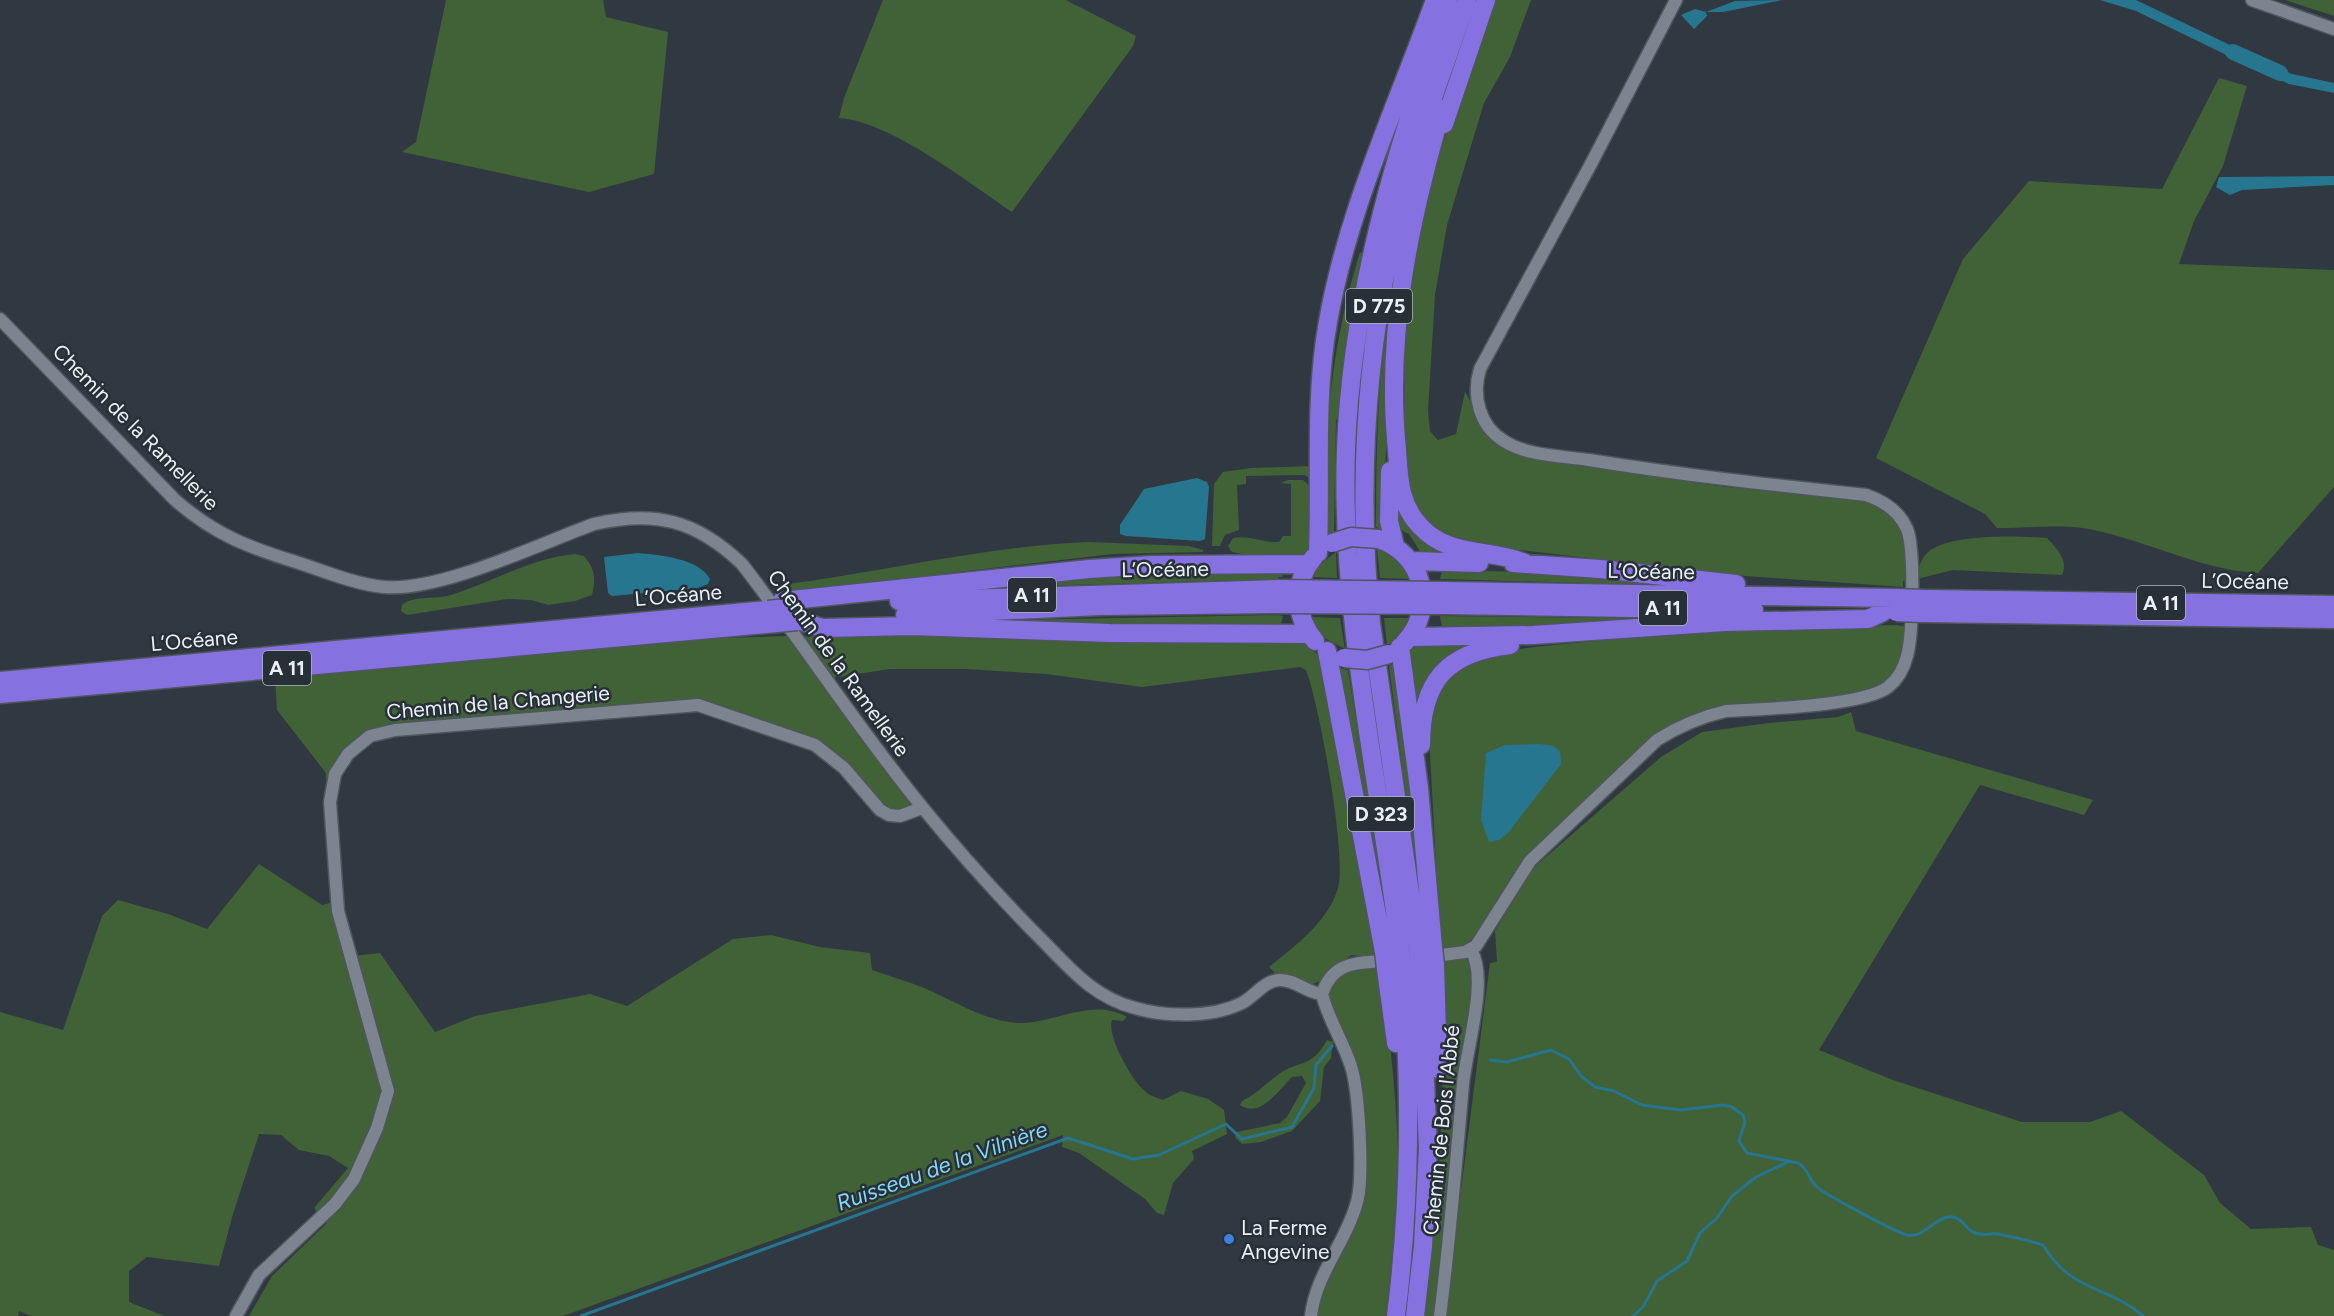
<svg xmlns="http://www.w3.org/2000/svg" width="2334" height="1316" font-family="Figtree,sans-serif">
<style>
.green{fill:#416137}
.water{fill:#277690}
.lines{fill:none;stroke-linecap:round;stroke-linejoin:round}
.stream{stroke:#277690;stroke-width:3}
.river{stroke:#277690;stroke-width:16}
.minor-casing{stroke:#4f565d;stroke-width:15}
.highway-casing{stroke:#4f565d;stroke-width:21}
.minor{stroke:#7c858f;stroke-width:12}
.highway{stroke:#8571df;stroke-width:18}
.highway-bridge-casing{stroke:#4f565d;stroke-width:21;stroke-linecap:butt}
.highway-bridge{stroke:#8571df;stroke-width:18}
.shop-dot{fill:#3f7fe0;stroke:#272f37;stroke-width:2}
.labels{text-anchor:middle;dominant-baseline:central;stroke-width:5;stroke-linejoin:round;paint-order:stroke}
.shield{fill:#272f37;stroke:#b0b6bc;stroke-width:1.5}
.shield-label{font-size:20px;font-weight:bold;fill:#eaf0f5}
.street-label{font-size:21px;fill:#eaf0f5;stroke:#272f37}
.poi-label{font-size:21px;fill:#eaf0f5;stroke:#272f37;text-anchor:start}
.water-label{font-size:22px;font-style:italic;fill:#83d6f5;stroke:#272f37}
</style>
<rect width="100%" height="100%" fill="#303942"/>
<path class="green" d="M446,0H603L606,17L668,32L654,174L589,192L402,152L416,142Z
M883,0H1066L1136,36L1133,46L1012,212C969,183 890,121 839,118L844,98Z
M1493,0H1531L1510,57L1484,103L1447,225L1435,295L1428,411L1430,431L1438,440L1456,434L1465,392L1490,436L1580,463L1663,478L1726,487L1856,498C1904,510 1906,536 1907,580L1903,581V587L1746,576L1468,544L1435,531L1421,517L1409,486L1405,448L1404,334L1417,237L1434,169Z
M2285,0H2334V16Z
M2219,78L2247,86L2223,166L2194,221L2179,264L2334,270V487L2258,573C2201,570 2146,540 2089,529C2061,524 2027,528 1997,528L1985,514L1876,458L1963,259L2029,181L2162,189Z
M1360,252L1362,253L1344,362L1340,409L1336,421L1334,532L1328,536C1324,522 1327,501 1326,485C1326,406 1336,329 1360,252Z
M1396,265L1389,358L1383,531L1376,527C1376,436 1379,355 1396,265Z
M1312,466V479L1304,475L1246,476V484L1237,485L1239,530L1225,535L1220,546H1212L1214,484L1223,472L1251,468Z
M1288,480H1303L1311,487L1310,545C1308,549 1306,553 1301,555C1293,559 1238,556 1231,551L1228,546L1233,538C1249,535 1262,543 1279,542L1283,536H1291V484L1281,483Z
M1398,496L1455,554L1421,553L1409,534C1392,528 1397,512 1398,496Z
M2047,538C2056,548 2069,560 2062,575L1953,570L1917,579C1918,569 1920,560 1927,553C1948,533 2019,536 2047,538Z
M1089,542L1189,546L1203,550V552L1113,554L779,593L773,589L780,585C883,572 985,546 1089,542Z
M1377,548L1399,561L1412,579L1380,578Z
M1336,552L1337,578L1312,577L1317,567Z
M575,554L584,556C595,569 596,578 592,595L575,601L548,605L531,600L507,599L407,615L401,611L402,605C412,596 433,599 447,596C489,584 530,558 575,554Z
M1281,569L1283,577H1278V579L964,588L1053,576Z
M1442,570L1576,573L1691,586L1440,579Z
M1278,615L1283,616L1280,628L961,621Z
M1440,616L1689,619L1606,627L1442,628Z
M1310,617L1340,618L1345,649L1323,637Z
M1384,618H1412L1396,641L1387,645Z
M1895,625L1905,626C1905,660 1898,675 1866,693L1709,709L1675,723L1650,739L1531,854L1477,936L1458,949L1441,951L1428,719L1447,675L1466,661L1496,652L1543,646L1735,628Z
M898,632L1301,640L1319,656L1376,958L1352,955L1332,967L1320,981L1310,985L1276,974L1269,967C1295,946 1328,922 1338,888C1347,856 1319,703 1306,670L1300,667L1142,687L1046,674L965,669H890L831,678L802,636Z
M787,636L793,639L911,801L907,809H891L880,801L838,754L813,739L701,702L364,736L326,782V773L277,710L275,678L616,647L721,638Z
M1420,642L1474,647L1414,712L1408,653Z
M1394,663L1411,753L1426,947L1389,666Z
M1339,668L1348,670L1392,951Z
M1851,712L1856,731L2093,800L2084,815L1980,785L1819,1050L1893,1080L2022,1122H2090L2121,1111L2204,1175L2220,1203L2251,1229L2311,1227L2318,1245L2334,1250V1316H1445L1490,963L1497,962L1495,931L1531,870L1661,757L1702,732L1769,723L1838,717Z
M259,864L322,905L330,903L344,957L380,953L435,1032L475,1016L590,994L627,1006L733,939L771,935L820,947L870,953L872,970C889,976 907,981 924,988C955,1001 989,1024 1024,1023C1059,1021 1094,998 1127,1017L1123,1021L1112,1020C1106,1035 1133,1083 1146,1092C1150,1096 1158,1098 1163,1100L1181,1091L1208,1099L1224,1110L1227,1134L1192,1151L1194,1159L1173,1183L1164,1215L1157,1213L1145,1199L1079,1153L1062,1147L1063,1135L563,1316H249L272,1276L327,1223L314,1208L348,1168L329,1156L299,1150L281,1135L259,1134L233,1214L219,1266L147,1257L129,1271V1302L164,1316H31L19,1311L18,1316H0V1012L63,1030L102,916L118,900L168,914L207,929Z
M1464,957L1471,964L1473,982L1436,1316H1424C1440,1195 1446,1081 1442,959Z
M1377,968L1380,970C1388,1024 1395,1078 1397,1133C1400,1194 1392,1256 1386,1316H1318L1317,1300L1353,1222L1362,1112L1360,1081L1330,1004C1328,971 1349,968 1377,968Z
M1327,1040L1333,1042L1331,1058L1324,1067L1320,1101L1292,1131L1261,1142L1242,1144L1235,1137L1237,1132L1280,1123L1287,1117L1306,1083L1302,1076L1292,1077C1280,1089 1260,1119 1240,1105L1242,1101C1257,1094 1266,1083 1279,1074C1299,1060 1312,1068 1327,1040Z"/>
<path class="water" d="M1782,0L1723,12H1706L1707,16L1694,29L1681,15L1695,9L1706,12L1735,1Z
M2100,0H2136L2255,57L2252,65H2247L2136,11Z
M2262,61L2292,74L2334,83V93L2289,84L2264,73L2259,67Z
M2222,177L2334,176V185L2242,190L2230,195L2216,187L2219,177Z
M1197,478L1207,482L1209,487L1205,539L1200,541L1126,536L1120,534V525L1144,489Z
M638,553C658,555 699,558 710,579L708,584L698,588L612,596L608,593L604,557Z
M1540,744L1553,746L1560,751L1561,764L1508,833L1499,840L1489,842L1481,820L1486,753L1505,745Z"/>
<g class="lines">
<path class="stream" d="M1490,1060L1507,1062L1551,1050L1569,1059L1581,1076L1595,1087L1614,1091L1642,1105L1680,1110L1723,1105L1732,1107L1743,1115L1745,1122L1739,1141L1747,1153L1798,1163C1809,1169 1808,1179 1817,1187C1824,1194 1898,1233 1907,1235C1924,1238 1932,1220 1948,1217C1961,1215 1965,1229 1975,1233C1983,1236 1989,1233 1998,1234C2013,1237 2028,1240 2043,1245C2073,1294 2106,1284 2143,1316
M581,1316L1068,1138L1133,1159L1159,1155L1226,1124L1242,1139L1292,1127L1314,1088L1316,1065L1332,1046
M1633,1316L1643,1307L1657,1281L1687,1261L1700,1233L1717,1218L1732,1196L1756,1177L1790,1161"/>
<path class="river" d="M2233,52L2280,73"/>
<g class="minor-casing">
<path id="minor" d="M2252,0L2334,29
M0,319L175,500C214,534 247,547 296,562C324,571 354,584 384,587C440,592 539,544 594,524C655,510 696,520 742,564C804,644 859,730 923,808C957,850 994,891 1032,930C1065,962 1089,996 1135,1008C1166,1017 1212,1018 1242,1003C1254,997 1265,980 1280,980C1296,980 1307,993 1322,994
M1427,957L1465,952L1476,946L1530,861L1657,740C1679,726 1700,717 1726,711C1761,709 1864,706 1888,687C1897,680 1904,668 1907,656C1913,634 1915,549 1907,529C1899,511 1884,501 1866,495C1773,485 1681,475 1589,460C1562,456 1527,456 1504,441C1479,426 1472,395 1480,369L1592,162L1676,0
M1322,994C1334,958 1361,964 1392,960
M236,1316L259,1275L335,1204L354,1179L377,1128L388,1091L338,911L330,802L335,774L348,754L370,736L395,730L698,705L815,745L844,768L880,810L889,815L900,816L922,808
M1311,1316C1316,1273 1346,1243 1357,1202C1364,1177 1359,1091 1351,1066C1343,1041 1328,1019 1322,994
M1440,1316C1450,1239 1456,1162 1463,1084C1466,1050 1489,979 1471,950"/>
</g>
<g class="highway-casing">
<path id="highway" d="M1442,109C1410,219 1385,334 1397,450C1399,478 1399,504 1420,526C1449,558 1489,548 1525,563
M1444,124L1486,0
M1390,471L1389,521L1395,546
M1378,539C1423,553 1437,608 1405,642
M1318,553C1321,477 1314,398 1328,322C1347,211 1397,106 1435,0
M1314,557C1293,582 1294,616 1315,641
M1411,561L1479,563
M1513,563L1600,569L1736,584
M1444,591L1896,598
M1924,599L2334,605
M782,601L1089,569L1151,565L1309,564
M899,601L1278,589
M1444,605L1754,610
M1923,613L2334,619
M905,615L1100,606L1278,604
M801,621L822,628L912,626L1110,633L1310,634
M1410,637L1533,635L1725,622L1868,619L1883,612
M1400,647L1419,788L1433,947
M1327,651L1384,952
M0,681L768,610
M0,694L777,623
M1421,745C1421,681 1447,652 1510,645
M1418,948L1371,623C1356,477 1367,332 1404,190C1421,126 1446,63 1467,0
M1400,950C1380,783 1340,617 1346,448C1352,292 1397,147 1448,0
M1435,964L1438,1069
M1386,969L1396,1043
M1396,1316C1411,1196 1411,1088 1402,967
M1415,1316L1423,1246L1428,1148L1420,966"/>
</g>
<use href="#minor" class="minor"/>
<use href="#highway" class="highway"/>
<g class="highway-bridge-casing">
<path id="highway-bridge" d="M1332,543L1351,537L1378,539
M1278,589L1444,591
M1896,598L1924,599
M1278,604L1444,605
M768,610L787,608
M1896,612L1923,613
M777,623L797,621
M1344,658L1367,660L1389,654
M1433,947L1435,964
M1418,948L1420,966
M1400,950L1402,967
M1384,952L1386,969"/>
</g>
<use href="#highway-bridge" class="highway-bridge"/>
</g>
<circle class="shop-dot" cx="1229" cy="1239" r="6"/>
<g class="labels">
<g class="shield">
<rect x="1346" y="289" width="66" height="34" rx="4.5"/>
<rect x="1008" y="578" width="48" height="34" rx="4.5"/>
<rect x="2137" y="586" width="48" height="34" rx="4.5"/>
<rect x="1639" y="591" width="48" height="34" rx="4.5"/>
<rect x="263" y="651" width="48" height="34" rx="4.5"/>
<rect x="1348" y="797" width="66" height="34" rx="4.5"/>
</g>
<g class="shield-label">
<text x="1379" y="306">D 775</text>
<text x="1032" y="595">A 11</text>
<text x="2161" y="603">A 11</text>
<text x="1663" y="608">A 11</text>
<text x="287" y="668">A 11</text>
<text x="1381" y="814">D 323</text>
</g>
<g class="street-label">
<text transform="translate(136 427) rotate(45)">Chemin de la Ramellerie</text>
<text transform="translate(1165 569) rotate(-1)">L’Océane</text>
<text transform="translate(1651 571) rotate(1)">L’Océane</text>
<text transform="translate(2245 581) rotate(1)">L’Océane</text>
<text transform="translate(678 595) rotate(-5)">L’Océane</text>
<text transform="translate(194 640) rotate(-5)">L’Océane</text>
<text transform="translate(839 663) rotate(54)">Chemin de la Ramellerie</text>
<text transform="translate(498 702) rotate(-5)">Chemin de la Changerie</text>
<text transform="translate(1441 1130) rotate(-84)">Chemin de Bois l'Abbé</text>
</g>
<g class="poi-label">
<text x="1241" y="1227">La Ferme<tspan x="1241" dy="24">Angevine</tspan></text>
</g>
<g class="water-label">
<text transform="translate(942 1166) rotate(-20)">Ruisseau de la Vilnière</text>
</g>
</g>
</svg>
